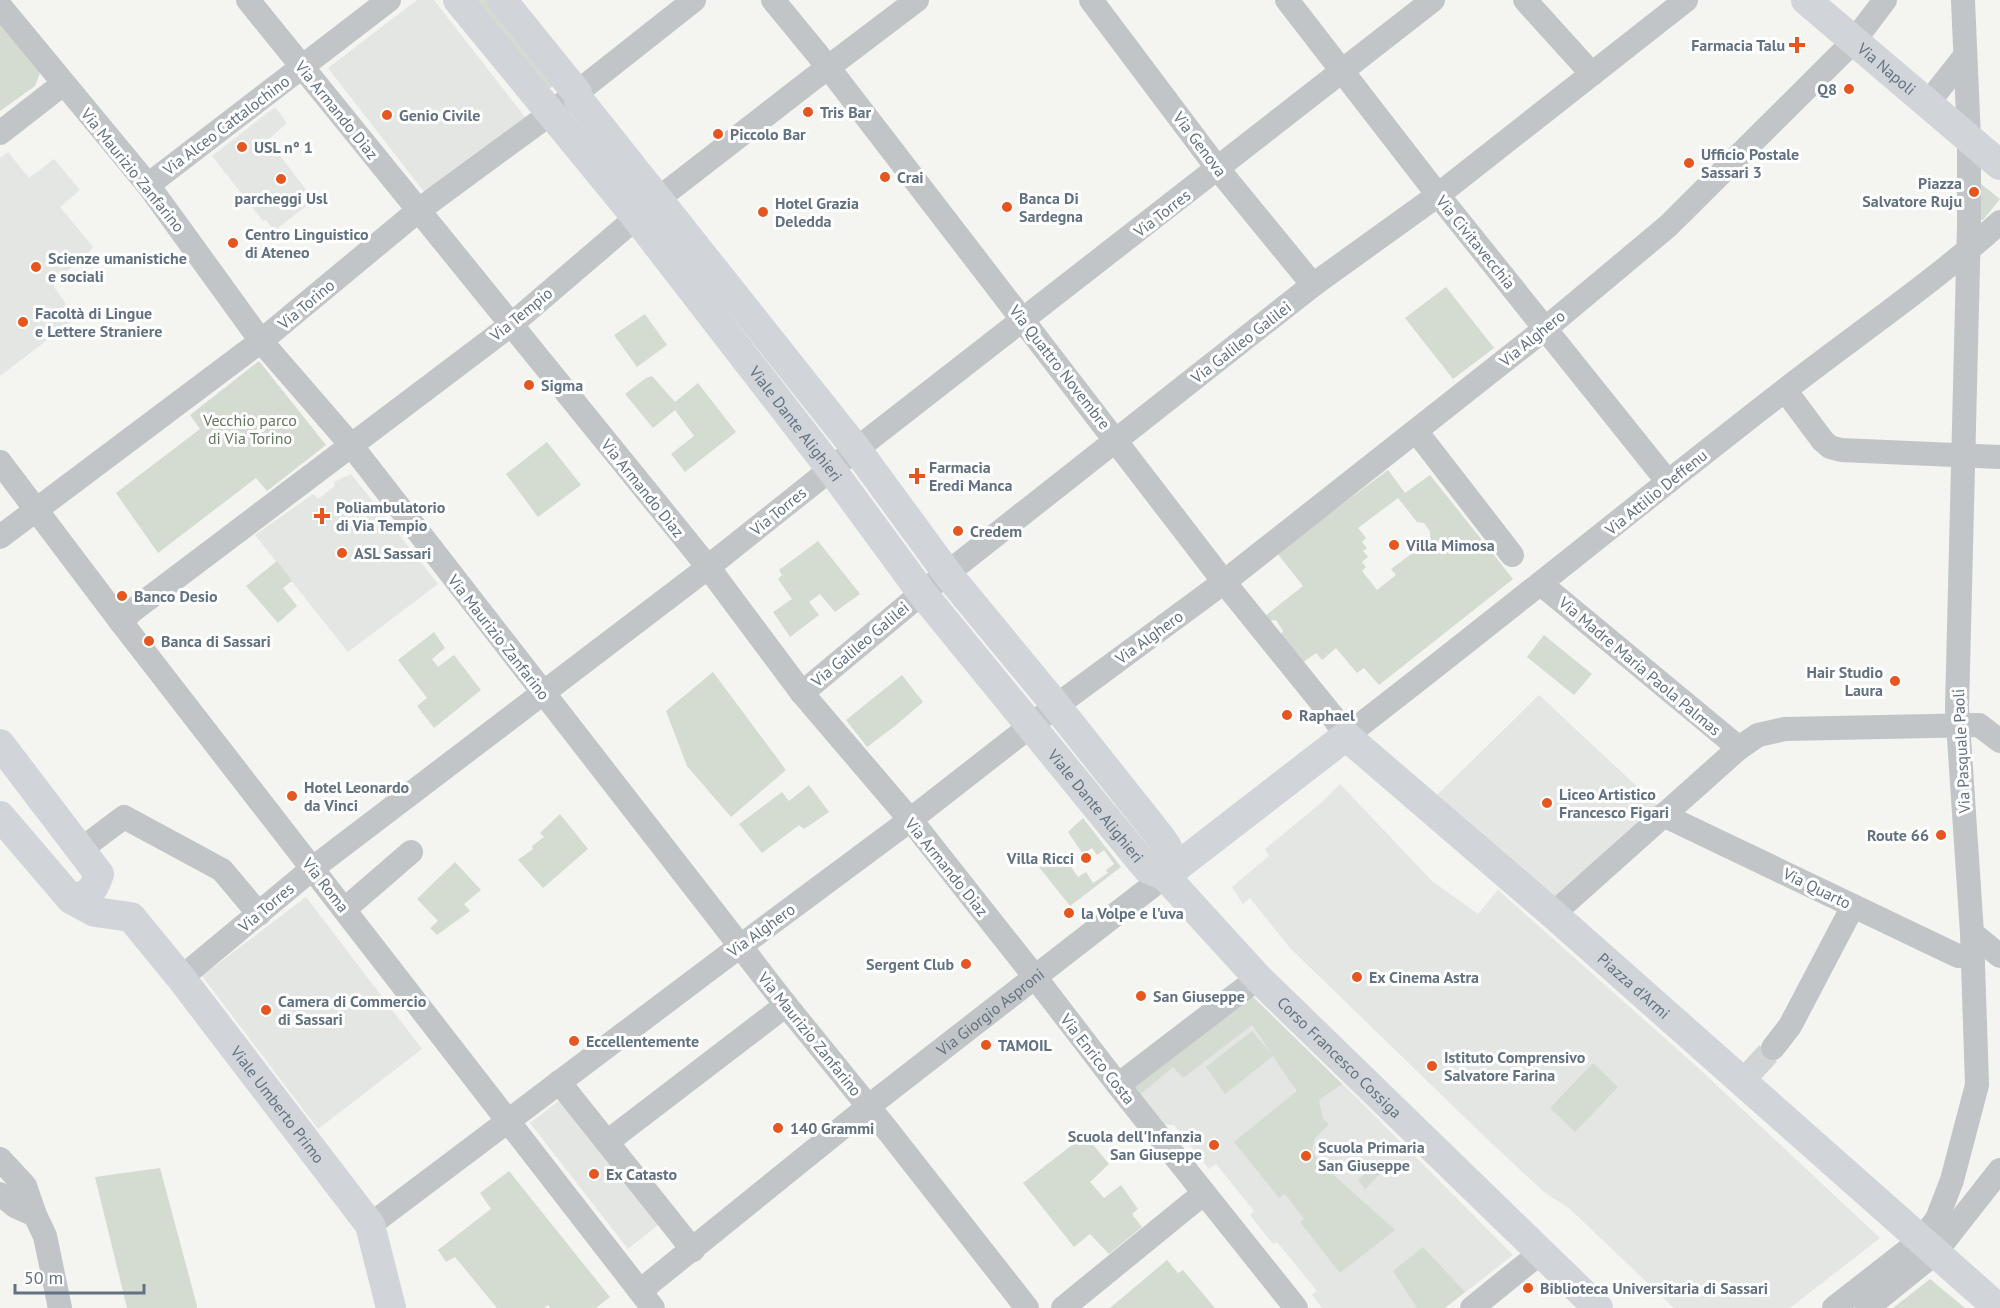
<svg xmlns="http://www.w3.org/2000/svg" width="2000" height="1308" font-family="'PT Sans',sans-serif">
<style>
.built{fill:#e4e6e3}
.green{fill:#d4dbd1;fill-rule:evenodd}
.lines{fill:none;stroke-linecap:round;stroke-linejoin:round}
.minor-tunnel{stroke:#d0d4d4;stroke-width:24;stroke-dasharray:24 12;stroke-linecap:butt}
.minor{stroke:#c1c5c8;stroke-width:24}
.major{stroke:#d1d5da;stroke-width:30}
.poi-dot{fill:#e6561e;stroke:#fff;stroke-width:2}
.labels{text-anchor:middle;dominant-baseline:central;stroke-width:6;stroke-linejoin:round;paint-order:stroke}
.poi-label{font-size:16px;font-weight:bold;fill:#627282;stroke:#fff;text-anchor:start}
.street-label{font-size:16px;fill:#627282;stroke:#fff}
.park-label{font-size:16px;fill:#657961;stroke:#fff}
</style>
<rect width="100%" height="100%" fill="#f4f4f0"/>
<path class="built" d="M417,0H434L525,117L425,193L328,68Z
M275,107L287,123L268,140L314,200L274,231L266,220L263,221L212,156Z
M8,152L29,178L54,159L80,190L60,207L93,247L86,256L58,278L54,287L76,318L0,376V158Z
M351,474L438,584L348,652L255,535L313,494L318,499L335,486L334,482Z
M1539,695L1660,808L1551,902L1434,798Z
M1340,784L1432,881L1478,914L1498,890L1695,1065L1880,1238L1790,1308H1674L1570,1209L1544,1192L1484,1136L1290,948L1250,898L1243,904L1232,887L1269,856L1265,849L1321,803Z
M306,897L422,1049L318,1129L202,976Z
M1250,994L1366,1107L1513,1255L1445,1308H1322L1312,1295L1317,1291L1277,1242L1273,1244L1250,1215L1254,1211L1216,1164L1209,1169L1174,1125L1157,1124L1128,1089Z
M560,1100L658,1225L628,1249L530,1123Z"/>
<path class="green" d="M471,0H497L560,80L544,93Z
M0,18L34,60L40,73L35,86L0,111Z
M1981,184L2000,199L1983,220H1979Z
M1446,287L1494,348L1453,379L1405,318Z
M645,314L667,345L637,367L614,335Z
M259,361L326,445L267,491L256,478L158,553L116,493L200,429L190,415Z
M652,376L675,402L698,383L736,432L685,472L671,454L694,436L675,410L653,428L625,394L646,378Z
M547,442L581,485L538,517L506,474Z
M1388,470L1405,493L1430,475L1513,579L1379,685L1364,668L1357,673L1336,648L1322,660L1316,653L1302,663L1280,636L1283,631L1276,620L1268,621L1265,616L1303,586L1277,553ZM1398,498L1417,522L1424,523L1430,531V540L1391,569L1396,575L1377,590L1362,571L1366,567L1362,562L1368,557L1363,551L1367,548L1362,542L1366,538L1358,528Z
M818,541L860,594L835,612L820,594L809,602L819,615L790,637L773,612L792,599L778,579L782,575L779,570Z
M277,561L292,581L283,588L297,606L278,623L246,586Z
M434,632L445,648L432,659L438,667L454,655L481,690L434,728L417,706L427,698L398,660Z
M1544,635L1592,674L1574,695L1527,657Z
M713,672L786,770L731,817L687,766L666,711Z
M902,675L923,702L895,726L867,747L846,720Z
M809,785L829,812L804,829L799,825L762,853L739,824L782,792L789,801Z
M560,814L588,849L543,888L518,860L533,849L532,846L544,837L540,833Z
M1083,818L1121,867L1070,906L1039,867L1058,853L1065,863L1067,861L1078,877L1086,872L1093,883L1108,873L1106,870L1114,864L1104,850L1097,855L1092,848L1083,854L1068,832Z
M455,862L481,890L464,904L470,911L437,935L430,928L438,921L417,899Z
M1250,994L1342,1084L1319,1100L1323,1119L1329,1124L1315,1138L1312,1150L1318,1161L1395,1230L1340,1273L1300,1222L1304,1219L1285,1194L1279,1198L1234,1142L1297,1091C1281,1070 1268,1047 1252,1025L1183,1078L1173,1067L1136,1098L1128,1089Z
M1252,1031L1273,1056L1225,1094L1206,1067Z
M1593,1063L1618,1087L1575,1132L1550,1108Z
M1085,1135L1109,1164L1090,1182L1104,1198L1121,1185L1138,1209L1132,1214L1142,1227L1109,1254L1090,1234L1074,1247L1023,1183Z
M1376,1162L1384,1170L1365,1189L1358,1180Z
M160,1168L197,1306V1308H127L95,1177Z
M509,1171L610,1297L596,1308H550L548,1305L544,1308H497L455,1257L446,1262L438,1250L491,1209L480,1193Z
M1423,1247L1465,1292L1445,1308H1417L1393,1271Z
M1167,1260L1178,1273L1183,1270L1215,1308H1110Z
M1930,1279L1965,1308H1893Z"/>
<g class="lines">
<path class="minor-tunnel" d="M1752,1071L1773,1048"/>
<g class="minor">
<path d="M248,0L708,567L802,693L918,829L1035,977L1118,1085L1296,1308"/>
<path d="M773,0L828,67L1224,582L1334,718L1346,736C1494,622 1638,504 1785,390C1857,334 1933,283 2000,222"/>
<path d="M1091,0L1218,169L1313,285"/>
<path d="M1287,0L1438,195L1668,482"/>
<path d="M1525,0L1592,74"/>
<path d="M0,6L148,185L261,341L351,445L786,1005L885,1127L1027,1308"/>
<path d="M1928,103L1965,56"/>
<path d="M0,133L63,84"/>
<path d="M148,185L389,0"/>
<path d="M1785,390L1823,441L1830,447L1841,450L2000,457"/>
<path d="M1416,431L1512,555"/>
<path d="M0,462L121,622L653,1308"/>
<path d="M0,537L261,341L419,210L551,113L694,0"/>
<path d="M1541,584L1739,748"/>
<path d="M121,622L132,611L512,324L658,199L810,81L917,0"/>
<path d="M802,693L922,593L1313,285L1438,195L1686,0"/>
<path d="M1663,815L1958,956H1972"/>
<path d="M80,850L124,817L222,870L259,914"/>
<path d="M345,909L411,852"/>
<path d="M1553,914L1739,748L1758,735L1785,729L1979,725L2000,741"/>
<path d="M1972,933L2000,956"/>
<path d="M181,978L313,868L698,575L831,469L1433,0"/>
<path d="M1773,1048L1790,1026L1853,906"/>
<path d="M559,1082L693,1250"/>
<path d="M1118,1085L1258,978"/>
<path d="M607,1142L786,1005"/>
<path d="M0,1159L25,1186L35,1215L45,1236L60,1308"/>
<path d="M0,1194L15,1206L35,1215"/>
<path d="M370,1225L723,959L910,820L1056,706L1224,582L1546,328L1668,226L1854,41L1885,0"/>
<path id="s1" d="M640,1291L869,1106L1165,876"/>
<path d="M1063,1308L1204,1193"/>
<path d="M1472,1308L1540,1253"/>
<path d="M1834,1308L1921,1240L1937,1219L1952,1180L1977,1085L1972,933L1957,708L1969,226V139L1963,0"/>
<path d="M1867,1308L1934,1254L2000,1170"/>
</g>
<g class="major">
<path id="s2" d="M458,0L636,217L831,469L922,593L1141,861L1148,869L1165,876L1258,978L1598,1308"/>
<path d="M502,0L577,93L579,100L857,450L950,577L1049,697L1161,838L1167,847L1165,876"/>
<path id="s3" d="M1806,0L2000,165"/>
<path d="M0,744L99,874C93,892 90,895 71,899"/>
<path id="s4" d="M0,816L71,899L95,912L131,917L181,978L370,1225L391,1308"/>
<path id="s5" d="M1165,876L1346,736L1553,914L1998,1308"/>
</g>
</g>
<g class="poi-dot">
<path d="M1794 36h6v6h6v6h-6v6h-6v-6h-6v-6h6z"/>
<circle cx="1849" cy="89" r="6"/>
<circle cx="808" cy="112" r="6"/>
<circle cx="387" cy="115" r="6"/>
<circle cx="718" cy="134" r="6"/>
<circle cx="242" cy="147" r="6"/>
<circle cx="1689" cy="163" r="6"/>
<circle cx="885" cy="177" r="6"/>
<circle cx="281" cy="179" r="6"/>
<circle cx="1974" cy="192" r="6"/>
<circle cx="1007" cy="207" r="6"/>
<circle cx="763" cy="212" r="6"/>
<circle cx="233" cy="243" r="6"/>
<circle cx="36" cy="267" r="6"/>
<circle cx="23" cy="322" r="6"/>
<circle cx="529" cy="385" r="6"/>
<path d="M914 467h6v6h6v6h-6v6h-6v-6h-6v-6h6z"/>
<path d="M319 507h6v6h6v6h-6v6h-6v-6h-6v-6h6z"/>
<circle cx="958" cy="531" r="6"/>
<circle cx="1394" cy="545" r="6"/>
<circle cx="342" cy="553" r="6"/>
<circle cx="122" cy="596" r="6"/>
<circle cx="149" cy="641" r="6"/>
<circle cx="1895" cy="681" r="6"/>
<circle cx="1287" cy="715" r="6"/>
<circle cx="292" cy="796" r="6"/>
<circle cx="1547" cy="803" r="6"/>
<circle cx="1941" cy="835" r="6"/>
<circle cx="1086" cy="858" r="6"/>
<circle cx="1069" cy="913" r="6"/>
<circle cx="966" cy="964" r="6"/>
<circle cx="1357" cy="977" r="6"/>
<circle cx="1141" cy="996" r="6"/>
<circle cx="266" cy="1010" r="6"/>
<circle cx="574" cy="1041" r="6"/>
<circle cx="986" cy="1045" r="6"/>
<circle cx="1432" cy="1066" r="6"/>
<circle cx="778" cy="1128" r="6"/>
<circle cx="1214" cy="1145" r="6"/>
<circle cx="1306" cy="1156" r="6"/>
<circle cx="594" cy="1174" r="6"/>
<circle cx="1528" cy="1288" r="6"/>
</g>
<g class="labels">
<g class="poi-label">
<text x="1785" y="45" text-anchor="end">Farmacia Talu</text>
<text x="1837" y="89" text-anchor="end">Q8</text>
<text x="820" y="112">Tris Bar</text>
<text x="399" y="115">Genio Civile</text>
<text x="730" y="134">Piccolo Bar</text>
<text x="254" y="147">USL n° 1</text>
<text x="1701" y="154">Ufficio Postale<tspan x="1701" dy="18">Sassari 3</tspan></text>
<text x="897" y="177">Crai</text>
<text x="1962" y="183" text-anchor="end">Piazza<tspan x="1962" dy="18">Salvatore Ruju</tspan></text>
<text x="281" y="198" text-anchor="middle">parcheggi Usl</text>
<text x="1019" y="198">Banca Di<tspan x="1019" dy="18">Sardegna</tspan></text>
<text x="775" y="203">Hotel Grazia<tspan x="775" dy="18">Deledda</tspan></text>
<text x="245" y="234">Centro Linguistico<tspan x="245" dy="18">di Ateneo</tspan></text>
<text x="48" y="258">Scienze umanistiche<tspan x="48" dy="18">e sociali</tspan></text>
<text x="35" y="313">Facoltà di Lingue<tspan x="35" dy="18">e Lettere Straniere</tspan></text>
<text x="541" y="385">Sigma</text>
<text x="929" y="467">Farmacia<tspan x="929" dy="18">Eredi Manca</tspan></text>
<text x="336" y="507">Poliambulatorio<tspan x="336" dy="18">di Via Tempio</tspan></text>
<text x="970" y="531">Credem</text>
<text x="1406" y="545">Villa Mimosa</text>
<text x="354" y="553">ASL Sassari</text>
<text x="134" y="596">Banco Desio</text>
<text x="161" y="641">Banca di Sassari</text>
<text x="1883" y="672" text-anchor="end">Hair Studio<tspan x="1883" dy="18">Laura</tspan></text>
<text x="1299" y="715">Raphael</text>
<text x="304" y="787">Hotel Leonardo<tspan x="304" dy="18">da Vinci</tspan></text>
<text x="1559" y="794">Liceo Artistico<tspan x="1559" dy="18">Francesco Figari</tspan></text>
<text x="1929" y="835" text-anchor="end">Route 66</text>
<text x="1074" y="858" text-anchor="end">Villa Ricci</text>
<text x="1081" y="913">la Volpe e l'uva</text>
<text x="954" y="964" text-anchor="end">Sergent Club</text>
<text x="1369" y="977">Ex Cinema Astra</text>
<text x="1153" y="996">San Giuseppe</text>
<text x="278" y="1001">Camera di Commercio<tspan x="278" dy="18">di Sassari</tspan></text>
<text x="586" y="1041">Eccellentemente</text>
<text x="998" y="1045">TAMOIL</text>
<text x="1444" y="1057">Istituto Comprensivo<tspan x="1444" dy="18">Salvatore Farina</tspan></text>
<text x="790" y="1128">140 Grammi</text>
<text x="1202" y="1136" text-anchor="end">Scuola dell'Infanzia<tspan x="1202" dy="18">San Giuseppe</tspan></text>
<text x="1318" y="1147">Scuola Primaria<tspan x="1318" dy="18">San Giuseppe</tspan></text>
<text x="606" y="1174">Ex Catasto</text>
<text x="1540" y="1288">Biblioteca Universitaria di Sassari</text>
</g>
<g class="street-label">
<text stroke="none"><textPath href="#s3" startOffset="106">Via Napoli</textPath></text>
<text transform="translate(337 110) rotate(51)">Via Armando Diaz</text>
<text transform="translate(226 125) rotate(-37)">Via Alceo Cattalochino</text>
<text transform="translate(1200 144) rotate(53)">Via Genova</text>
<text transform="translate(133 170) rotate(51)">Via Maurizio Zanfarino</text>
<text transform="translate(1162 213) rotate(-38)">Via Torres</text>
<text transform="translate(1476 242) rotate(51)">Via Civitavecchia</text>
<text transform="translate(306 304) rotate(-40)">Via Torino</text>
<text transform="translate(521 314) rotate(-39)">Via Tempio</text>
<text transform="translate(1532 338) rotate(-39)">Via Alghero</text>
<text transform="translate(1241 342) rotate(-38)">Via Galileo Galilei</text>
<text transform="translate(1060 367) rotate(52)">Via Quattro Novembre</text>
<text stroke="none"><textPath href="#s2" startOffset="542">Viale Dante Alighieri</textPath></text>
<text transform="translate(643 488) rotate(51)">Via Armando Diaz</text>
<text transform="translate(1656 492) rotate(-39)">Via Attilio Deffenu</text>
<text transform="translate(778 511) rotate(-39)">Via Torres</text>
<text transform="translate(499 637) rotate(52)">Via Maurizio Zanfarino</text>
<text transform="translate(1149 637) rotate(-36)">Via Alghero</text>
<text transform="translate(860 644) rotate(-40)">Via Galileo Galilei</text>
<text transform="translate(1640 666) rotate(40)">Via Madre Maria Paola Palmas</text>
<text transform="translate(1961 751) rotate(-93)">Via Pasquale Paoli</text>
<text stroke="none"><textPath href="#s2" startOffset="1028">Viale Dante Alighieri</textPath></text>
<text transform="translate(947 867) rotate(51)">Via Armando Diaz</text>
<text transform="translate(326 885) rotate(52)">Via Roma</text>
<text transform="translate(1817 888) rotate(26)">Via Quarto</text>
<text transform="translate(266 907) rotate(-40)">Via Torres</text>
<text transform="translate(761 930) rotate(-36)">Via Alghero</text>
<text stroke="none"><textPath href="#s5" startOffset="610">Piazza d'Armi</textPath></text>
<text stroke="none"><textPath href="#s1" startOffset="448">Via Giorgio Asproni</textPath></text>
<text transform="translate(810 1034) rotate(51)">Via Maurizio Zanfarino</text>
<text stroke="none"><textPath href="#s2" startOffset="1380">Corso Francesco Cossiga</textPath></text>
<text transform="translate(1098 1059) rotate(52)">Via Enrico Costa</text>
<text stroke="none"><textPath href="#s4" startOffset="411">Viale Umberto Primo</textPath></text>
</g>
<g class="park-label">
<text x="250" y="420">Vecchio parco<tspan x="250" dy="18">di Via Torino</tspan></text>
</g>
</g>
<path d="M15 1284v9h129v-9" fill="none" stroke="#627282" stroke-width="3"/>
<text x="24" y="1284" font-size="18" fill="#627282" stroke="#ffffff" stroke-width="4.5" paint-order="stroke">50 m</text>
</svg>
